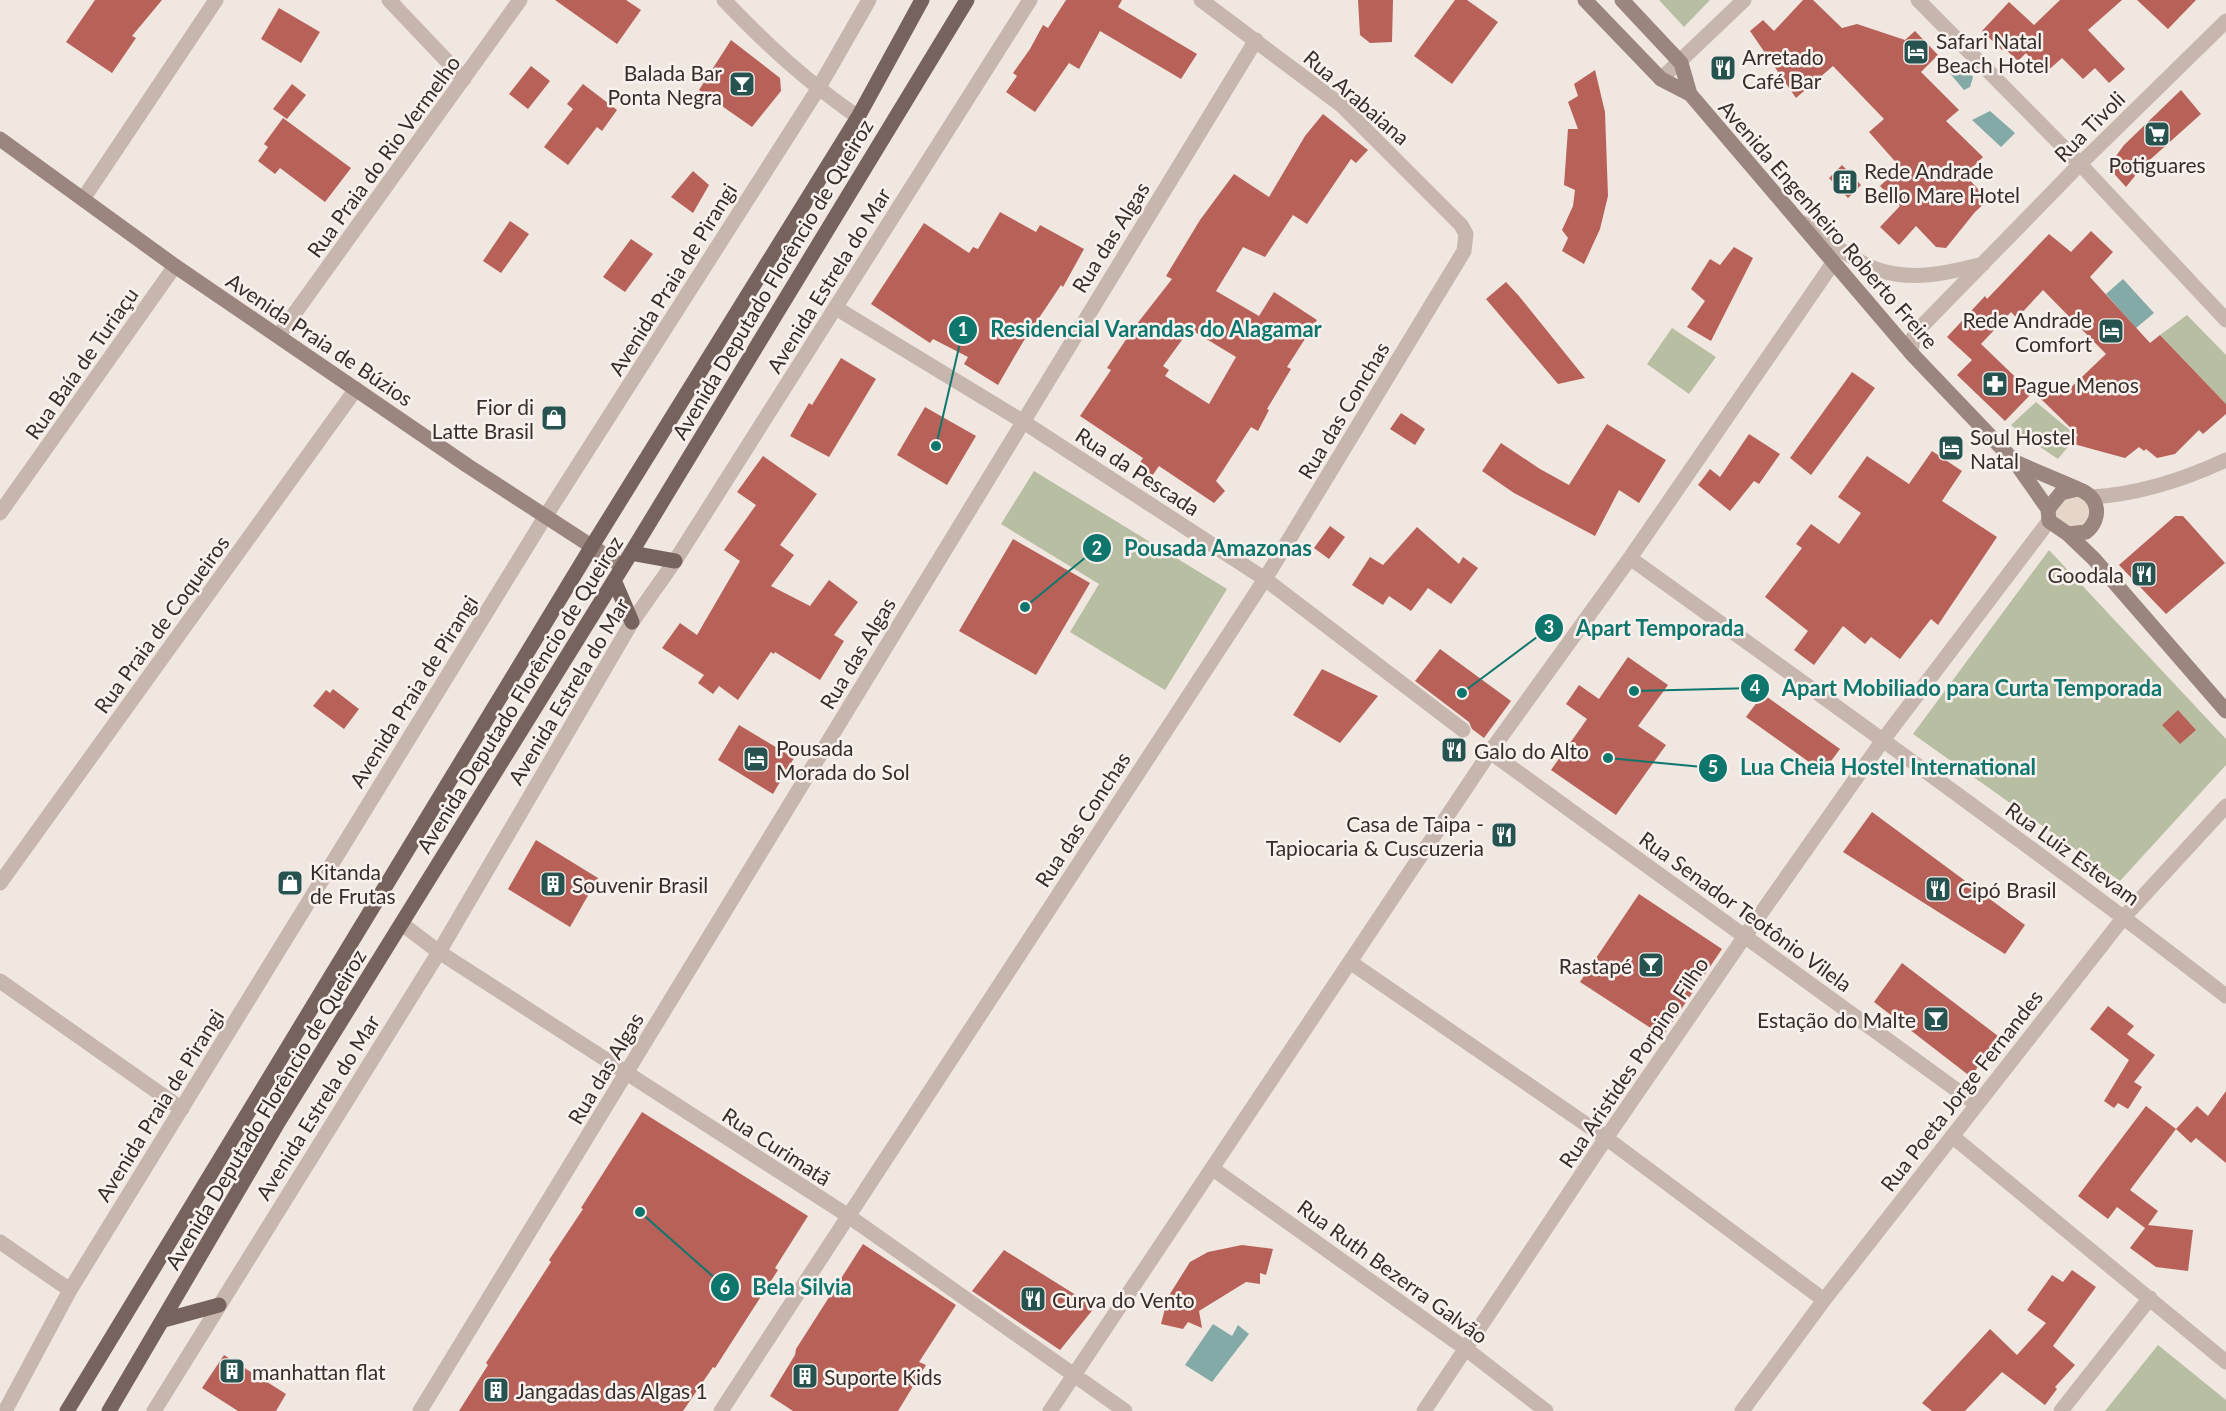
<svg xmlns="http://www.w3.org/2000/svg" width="2226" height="1411" font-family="Lato,sans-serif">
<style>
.green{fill:#b8bea2}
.plaza{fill:#e6d6ca}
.water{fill:#83aaa6}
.building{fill:#b76158;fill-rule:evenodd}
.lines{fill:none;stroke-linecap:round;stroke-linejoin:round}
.minor{stroke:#c7b6ae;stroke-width:15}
.tertiary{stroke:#c7b6ae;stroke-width:15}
.secondary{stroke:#9b857f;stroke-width:15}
.primary{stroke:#77635e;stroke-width:15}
.labels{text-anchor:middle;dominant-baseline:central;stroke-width:5;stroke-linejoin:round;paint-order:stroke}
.poi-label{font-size:21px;fill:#372d2b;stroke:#f8f1ed;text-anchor:start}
.street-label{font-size:21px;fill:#372d2b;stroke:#f8f1ed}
.leader{fill:none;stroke:#0f766e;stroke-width:2}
.callout-dot{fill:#0f766e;stroke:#f8f1ed;stroke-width:2}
.mark-label{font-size:18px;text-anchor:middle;font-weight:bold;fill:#fff}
.callout-label{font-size:22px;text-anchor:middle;font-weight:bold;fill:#0f766e;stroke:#f8f1ed;stroke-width:5;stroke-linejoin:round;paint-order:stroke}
</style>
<rect width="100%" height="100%" fill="#f0e7e1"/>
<path class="green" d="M1659,0H1710L1684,27Z
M2187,315L2226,355V404L2160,335Z
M1672,328L1716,357L1689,394L1647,364Z
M2036,402L2077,436L2058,459L2027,438L2011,425Z
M1034,471L1227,589L1165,690L1070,632L1099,584L1001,524Z
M2049,550L2226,739V765L2120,881L1913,734Z
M2158,1345L2226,1400V1411H2105Z"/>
<path class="plaza" d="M2081,494L2088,500L2090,523L2070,532L2056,523L2055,507L2061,499Z"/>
<path class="water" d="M1958,62L1973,77L1970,87L1964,90L1947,70Z
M1990,111L2015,133L2001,147L1972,120Z
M2123,279L2154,313L2136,328L2106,294Z
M1213,1324L1232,1336L1238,1325L1249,1334L1212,1382L1185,1365Z"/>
<path class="building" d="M95,0H162L132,36L136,38L112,73L66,42Z
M555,0H626L641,10L617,44Z
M1066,0H1122L1118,7L1197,54L1181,79L1100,31L1079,69L1069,63L1035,112L1006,92L1017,76L1013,73L1030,49L1043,25L1048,28Z
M1358,0H1393L1392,42L1370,43L1360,35Z
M1455,0H1467L1498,22L1452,84L1414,56Z
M1803,0H1813L1842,28L1857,24L1905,40L1915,31L1938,55L1921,72L1959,110L1946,121L1983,157L1965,175L1988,200L1975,212L1946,248L1936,247L1916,226L1899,245L1880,227L1900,206L1880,186L1900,167L1869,132L1884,119L1833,66L1796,98L1750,31L1763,20L1774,31Z
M2060,0H2122L2088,30L2125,69L2109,83L2095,68L2083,79L2062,58L2044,74L2026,53L2018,61L2004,48L2002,50L1982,31L2009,2L2034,25Z
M2137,0H2196L2168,29Z
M279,8L320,32L301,63L261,39Z
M731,40L780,78L781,91L752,127L699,90Z
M531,66L550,81L528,109L509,94Z
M1595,70L1605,112L1608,196L1600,229L1584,264L1562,251L1568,238L1562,230L1573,206L1575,190L1564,185L1568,129H1578L1568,102L1578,96L1574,84Z
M292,84L306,95L287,119L273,109Z
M583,84L617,110L602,131L597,127L568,165L544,147L573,109L567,104Z
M2181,90L2201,114L2143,166L2126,187L2108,167L2124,145Z
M1323,114L1368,150L1356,163L1351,159L1307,224L1293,215L1265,257L1243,247L1216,291L1259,316L1274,292L1317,320L1287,367L1291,369L1267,409L1269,410L1258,431L1251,427L1216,481L1225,491L1214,503L1159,466L1152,476L1137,467L1143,458L1080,416L1111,370L1107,368L1133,329L1172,279L1166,276L1200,220L1234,174L1269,197L1305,136ZM1190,329L1236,357L1209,404L1165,376L1169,370L1163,366Z
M283,118L351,168L325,202L280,168L275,174L258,161L268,147L264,144Z
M1842,165L1861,185L1848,198L1829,178Z
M693,171L709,185L693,213L671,197Z
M1000,212L1036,232L1040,225L1084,249L1063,287L1061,285L1023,342L998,385L964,364L968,357L933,339L930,343L871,304L924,223L969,253L973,247L978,249Z
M510,221L529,234L501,273L483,261Z
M2091,231L2113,252L2090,277L2150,343L2160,335L2226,404V414L2203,434L2199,430L2175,454L2157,458L2146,449L2144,451L2139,447L2125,458L2070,443L2078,435L2040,398L2055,383L2065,393L2106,354L2043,290L2017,318L2011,312L1981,344L2032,393L2005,421L1957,375L1972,360L1947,337L1985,296L1987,299L2049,234L2071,252Z
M631,239L653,254L625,292L603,277Z
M1734,247L1753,258L1711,341L1687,327L1705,301L1691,289L1710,259L1720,265Z
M1506,282L1519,296L1585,378L1558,384L1486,299Z
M841,358L876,379L829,457L790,436L809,403L812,405Z
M1852,372L1875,388L1811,475L1790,458Z
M925,407L976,436L947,485L897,455Z
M1401,413L1425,429L1415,445L1390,429Z
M1607,424L1666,460L1639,503L1619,490L1595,536L1514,493L1482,471L1501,443L1540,469L1569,485Z
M1749,434L1780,454L1759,484L1754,481L1730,511L1698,485L1710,469L1720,477Z
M1932,451L1962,471L1942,501L1997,537L1938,625L1931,619L1900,659L1871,637L1865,644L1843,626L1814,665L1794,650L1808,631L1765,597L1802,548L1796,544L1811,524L1839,544L1861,513L1838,497L1867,456L1909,484Z
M763,456L817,494L780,545L794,555L771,586L810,606L829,580L858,602L834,635L844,641L820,680L775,652L774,654L771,652L738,700L719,686L713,694L698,683L704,675L662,648L680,623L697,635L740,561L724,550L756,505L737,492Z
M2175,516H2183L2225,563L2166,614L2119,565Z
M1330,526L1345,537L1329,559L1314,548Z
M1417,527L1459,564L1463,557L1478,568L1451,604L1428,588L1411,611L1389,596L1383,605L1352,585L1370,557L1383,565Z
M1013,539L1090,583L1036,675L959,631Z
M1440,649L1511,701L1484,738L1472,729L1469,722L1415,681Z
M1628,657L1668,685L1638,726L1666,745L1616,815L1551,770L1587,719L1566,704L1579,685L1599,699Z
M1322,669L1378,696L1340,743L1293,715Z
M333,689L359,709L344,729L313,706L326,690L330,693Z
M1763,694L1840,749L1823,772L1746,717Z
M2178,710L2196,730L2180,744L2162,725Z
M739,725L794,758L773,794L718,760Z
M1872,812L2025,925L2005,954L1843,852Z
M536,840L598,878L570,927L508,889Z
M1639,894L1722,949L1663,1036L1580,982Z
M1902,963L1998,1036L1971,1077L1874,1002Z
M2108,1006L2134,1026L2127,1034L2155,1055L2134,1082L2142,1087L2128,1109L2118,1103L2114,1108L2104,1101L2129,1060L2090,1029Z
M2226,1091V1163L2196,1138L2191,1143L2176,1129L2197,1106L2208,1116Z
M2146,1106L2176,1129L2130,1190L2158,1211L2148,1225L2193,1230L2188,1271L2156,1267L2130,1248L2145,1228L2117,1207L2108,1219L2078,1196Z
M642,1112L808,1216L775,1268L778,1270L715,1368L713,1367L683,1411H459L488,1365L486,1363L551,1262L549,1260L583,1209L581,1208Z
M863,1244L956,1305L919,1362L926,1365L898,1411H793L770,1396L795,1355L796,1349Z
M1242,1245L1273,1249L1266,1275L1260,1273V1284L1246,1282L1199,1311L1202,1328L1188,1322L1183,1329L1161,1324L1168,1297L1190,1262L1208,1252Z
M1004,1250L1095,1307L1060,1350L972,1291Z
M2072,1270L2096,1287L2053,1346L2075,1365L2055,1387L2057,1389L2045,1405L2002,1372L1965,1411H1932L1922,1403L1990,1329L2017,1355L2046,1323L2027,1310L2052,1275L2063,1282Z
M224,1355L286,1394L276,1411H238L202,1388Z"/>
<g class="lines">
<path class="minor" d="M389,0L464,79
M724,0C768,46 806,81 858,117
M1918,0L2080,164L2226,320
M1661,79L1744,0
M83,199L216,0
M836,308L1022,421L1265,579L1463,730
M279,335L520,0
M0,513L175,266
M1630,558C1830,702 2031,845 2226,996
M1490,752L1976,1104
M0,883L356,389
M402,924L439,952L847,1215L1125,1411
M1350,962L1606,1138L1824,1300
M0,981L182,1109
M1952,1136L2226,1362
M1213,1169L1466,1349L1546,1411
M0,1242L70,1290
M5,1411L70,1290L545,517L818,89L869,0
M154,1411L439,952L632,622L675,561L1030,0
M420,1411L1256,40
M721,1411L1265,579L1464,251L1466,234L1461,225L1341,105L1201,0
M1050,1411L1490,752L1630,558L1833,263
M1424,1411L1606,1138L1745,936L1883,740L2049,521
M1742,1411L1824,1300L2124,917L2226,806
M2061,1411L2150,1298"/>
<path class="tertiary" d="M1803,223C1827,239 1854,263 1882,271C1916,281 1950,272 1983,264
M1911,353L1913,338L1919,329L2080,164L2226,21
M2092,497C2140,494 2183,480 2226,460"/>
<path class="secondary" d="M1585,0L1661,79L1690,94L1911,353L2015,462L2078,489
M1622,0L1681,63L1690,94
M0,139L175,266L468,466L622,566
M2015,462L2048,509
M2078,489C2099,496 2103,518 2086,532L2068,534L2049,521L2048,509L2061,493Z
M2068,534L2094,559L2226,711"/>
<path class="primary" d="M631,553L675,561
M614,580L632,622
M164,1320L219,1305
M67,1411L592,546L858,117L922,0
M109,1411L279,1121L631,553L967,0"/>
</g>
<defs>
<g id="hotel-square" transform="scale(1.35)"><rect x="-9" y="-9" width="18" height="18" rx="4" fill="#265350" stroke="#f8f1ed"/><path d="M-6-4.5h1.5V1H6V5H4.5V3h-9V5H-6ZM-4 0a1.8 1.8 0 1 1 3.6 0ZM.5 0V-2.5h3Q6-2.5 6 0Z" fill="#fff"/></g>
<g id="restaurant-square" transform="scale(1.35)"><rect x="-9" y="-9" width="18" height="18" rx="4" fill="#265350" stroke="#f8f1ed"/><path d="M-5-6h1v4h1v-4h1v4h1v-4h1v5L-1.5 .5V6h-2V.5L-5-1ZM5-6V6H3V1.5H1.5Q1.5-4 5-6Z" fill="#fff"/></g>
<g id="bar-square" transform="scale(1.35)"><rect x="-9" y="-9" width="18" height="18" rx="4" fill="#265350" stroke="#f8f1ed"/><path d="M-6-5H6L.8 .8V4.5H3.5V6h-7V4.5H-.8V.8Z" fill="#fff"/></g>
<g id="supermarket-square" transform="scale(1.35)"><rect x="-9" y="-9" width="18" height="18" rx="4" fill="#265350" stroke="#f8f1ed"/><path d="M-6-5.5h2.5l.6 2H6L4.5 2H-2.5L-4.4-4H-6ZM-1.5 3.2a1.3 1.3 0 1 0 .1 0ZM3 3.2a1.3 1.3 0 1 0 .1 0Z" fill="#fff"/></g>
<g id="building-square" transform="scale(1.35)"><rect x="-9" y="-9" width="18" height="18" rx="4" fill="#265350" stroke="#f8f1ed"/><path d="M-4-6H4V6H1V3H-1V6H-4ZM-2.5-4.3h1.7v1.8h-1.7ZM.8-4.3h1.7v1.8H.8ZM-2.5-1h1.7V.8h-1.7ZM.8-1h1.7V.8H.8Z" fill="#fff"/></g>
<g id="pharmacy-square" transform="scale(1.35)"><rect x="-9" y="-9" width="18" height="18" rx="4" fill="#265350" stroke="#f8f1ed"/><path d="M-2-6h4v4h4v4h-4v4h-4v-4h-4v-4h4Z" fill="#fff"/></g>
<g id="shop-square" transform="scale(1.35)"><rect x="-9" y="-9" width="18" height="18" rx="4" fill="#265350" stroke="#f8f1ed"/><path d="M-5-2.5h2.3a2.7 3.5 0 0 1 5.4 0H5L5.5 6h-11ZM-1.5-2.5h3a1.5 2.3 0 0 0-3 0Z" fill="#fff"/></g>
</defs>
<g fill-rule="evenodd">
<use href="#hotel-square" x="1916" y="52"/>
<use href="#restaurant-square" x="1723" y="68"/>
<use href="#bar-square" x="742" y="84"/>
<use href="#supermarket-square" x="2157" y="134"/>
<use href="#building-square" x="1845" y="182"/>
<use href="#hotel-square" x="2111" y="331"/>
<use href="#pharmacy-square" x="1995" y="384"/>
<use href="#shop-square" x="554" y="418"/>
<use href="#hotel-square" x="1951" y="448"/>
<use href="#restaurant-square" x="2144" y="574"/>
<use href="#restaurant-square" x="1454" y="750"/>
<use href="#hotel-square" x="756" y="759"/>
<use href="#restaurant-square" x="1504" y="835"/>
<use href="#shop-square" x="290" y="883"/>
<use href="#building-square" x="553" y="884"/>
<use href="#restaurant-square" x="1938" y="889"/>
<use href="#bar-square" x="1651" y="965"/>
<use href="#bar-square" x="1936" y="1019"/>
<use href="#restaurant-square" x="1033" y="1299"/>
<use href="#building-square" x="232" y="1371"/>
<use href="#building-square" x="805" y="1376"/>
<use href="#building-square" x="496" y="1390"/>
</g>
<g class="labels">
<g class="poi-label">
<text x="1936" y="40">Safari Natal<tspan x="1936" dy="24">Beach Hotel</tspan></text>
<text x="1742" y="56">Arretado<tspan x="1742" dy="24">Café Bar</tspan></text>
<text x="722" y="72" text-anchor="end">Balada Bar<tspan x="722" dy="24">Ponta Negra</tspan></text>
<text x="2157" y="164" text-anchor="middle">Potiguares</text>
<text x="1864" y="170">Rede Andrade<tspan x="1864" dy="24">Bello Mare Hotel</tspan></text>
<text x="2092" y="319" text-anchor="end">Rede Andrade<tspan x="2092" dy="24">Comfort</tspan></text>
<text x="2014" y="384">Pague Menos</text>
<text x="534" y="406" text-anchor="end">Fior di<tspan x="534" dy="24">Latte Brasil</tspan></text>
<text x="1970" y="436">Soul Hostel<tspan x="1970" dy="24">Natal</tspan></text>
<text x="2124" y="574" text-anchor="end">Goodala</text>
<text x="776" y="747">Pousada<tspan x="776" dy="24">Morada do Sol</tspan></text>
<text x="1474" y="750">Galo do Alto</text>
<text x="1484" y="823" text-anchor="end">Casa de Taipa -<tspan x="1484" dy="24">Tapiocaria &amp; Cuscuzeria</tspan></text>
<text x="310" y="871">Kitanda<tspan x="310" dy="24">de Frutas</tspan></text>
<text x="572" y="884">Souvenir Brasil</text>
<text x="1958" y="889">Cipó Brasil</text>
<text x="1632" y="965" text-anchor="end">Rastapé</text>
<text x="1916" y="1019" text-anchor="end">Estação do Malte</text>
<text x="1052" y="1299">Curva do Vento</text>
<text x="252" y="1371">manhattan flat</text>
<text x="824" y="1376">Suporte Kids</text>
<text x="516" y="1390">Jangadas das Algas 1</text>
</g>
<g class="street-label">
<text transform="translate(1357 97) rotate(41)">Rua Arabaiana</text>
<text transform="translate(2089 126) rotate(-45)">Rua Tivoli</text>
<text transform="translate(383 156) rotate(-54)">Rua Praia do Rio Vermelho</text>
<text transform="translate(1829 224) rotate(49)">Avenida Engenheiro Roberto Freire</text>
<text transform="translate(1110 237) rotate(-58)">Rua das Algas</text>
<text transform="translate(672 279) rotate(-58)">Avenida Praia de Pirangi</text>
<text transform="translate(772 279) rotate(-59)">Avenida Deputado Florêncio de Queiroz</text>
<text transform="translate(828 280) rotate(-58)">Avenida Estrela do Mar</text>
<text transform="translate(320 339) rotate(34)">Avenida Praia de Búzios</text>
<text transform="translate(81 363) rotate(-55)">Rua Baía de Turiaçu</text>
<text transform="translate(1343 410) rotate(-59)">Rua das Conchas</text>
<text transform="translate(1138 471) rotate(33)">Rua da Pescada</text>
<text transform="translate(161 624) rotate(-54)">Rua Praia de Coqueiros</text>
<text transform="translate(857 653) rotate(-59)">Rua das Algas</text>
<text transform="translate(413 691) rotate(-58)">Avenida Praia de Pirangi</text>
<text transform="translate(568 691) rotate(-59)">Avenida Estrela do Mar</text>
<text transform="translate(519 694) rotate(-58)">Avenida Deputado Florêncio de Queiroz</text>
<text transform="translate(1082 819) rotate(-57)">Rua das Conchas</text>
<text transform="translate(2073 853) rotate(36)">Rua Luiz Estevam</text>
<text transform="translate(1746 911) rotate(36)">Rua Senador Teotônio Vilela</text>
<text transform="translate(1633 1062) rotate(-56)">Rua Aristides Porpino Filho</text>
<text transform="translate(605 1068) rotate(-59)">Rua das Algas</text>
<text transform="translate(1961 1090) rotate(-52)">Rua Poeta Jorge Fernandes</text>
<text transform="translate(159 1105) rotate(-58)">Avenida Praia de Pirangi</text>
<text transform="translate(317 1107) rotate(-58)">Avenida Estrela do Mar</text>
<text transform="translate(265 1109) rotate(-59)">Avenida Deputado Florêncio de Queiroz</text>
<text transform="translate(777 1146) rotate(33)">Rua Curimatã</text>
<text transform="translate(1393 1271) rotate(36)">Rua Ruth Bezerra Galvão</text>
</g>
</g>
<path class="leader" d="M936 446L963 330M1025 607L1097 548M1462 693L1549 628M1634 691L1755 688M1608 758L1713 768M640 1212L725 1287"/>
<g class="callout-dot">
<circle cx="936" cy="446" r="6"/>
<circle cx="1025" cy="607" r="6"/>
<circle cx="1462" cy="693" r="6"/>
<circle cx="1634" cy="691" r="6"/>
<circle cx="1608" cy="758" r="6"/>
<circle cx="640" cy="1212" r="6"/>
<circle cx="963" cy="330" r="15"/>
<circle cx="1097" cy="548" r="15"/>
<circle cx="1549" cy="628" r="15"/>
<circle cx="1755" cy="688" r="15"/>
<circle cx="1713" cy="768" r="15"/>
<circle cx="725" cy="1287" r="15"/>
</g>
<g class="mark-label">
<text x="963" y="336">1</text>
<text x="1097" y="555">2</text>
<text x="1549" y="634">3</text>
<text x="1755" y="694">4</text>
<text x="1713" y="774">5</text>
<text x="725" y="1294">6</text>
</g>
<g class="callout-label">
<text x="1156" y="337">Residencial Varandas do Alagamar</text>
<text x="1218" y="556">Pousada Amazonas</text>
<text x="1660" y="636">Apart Temporada</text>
<text x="1972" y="696">Apart Mobiliado para Curta Temporada</text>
<text x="1888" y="775">Lua Cheia Hostel International</text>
<text x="802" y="1295">Bela Silvia</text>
</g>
</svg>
